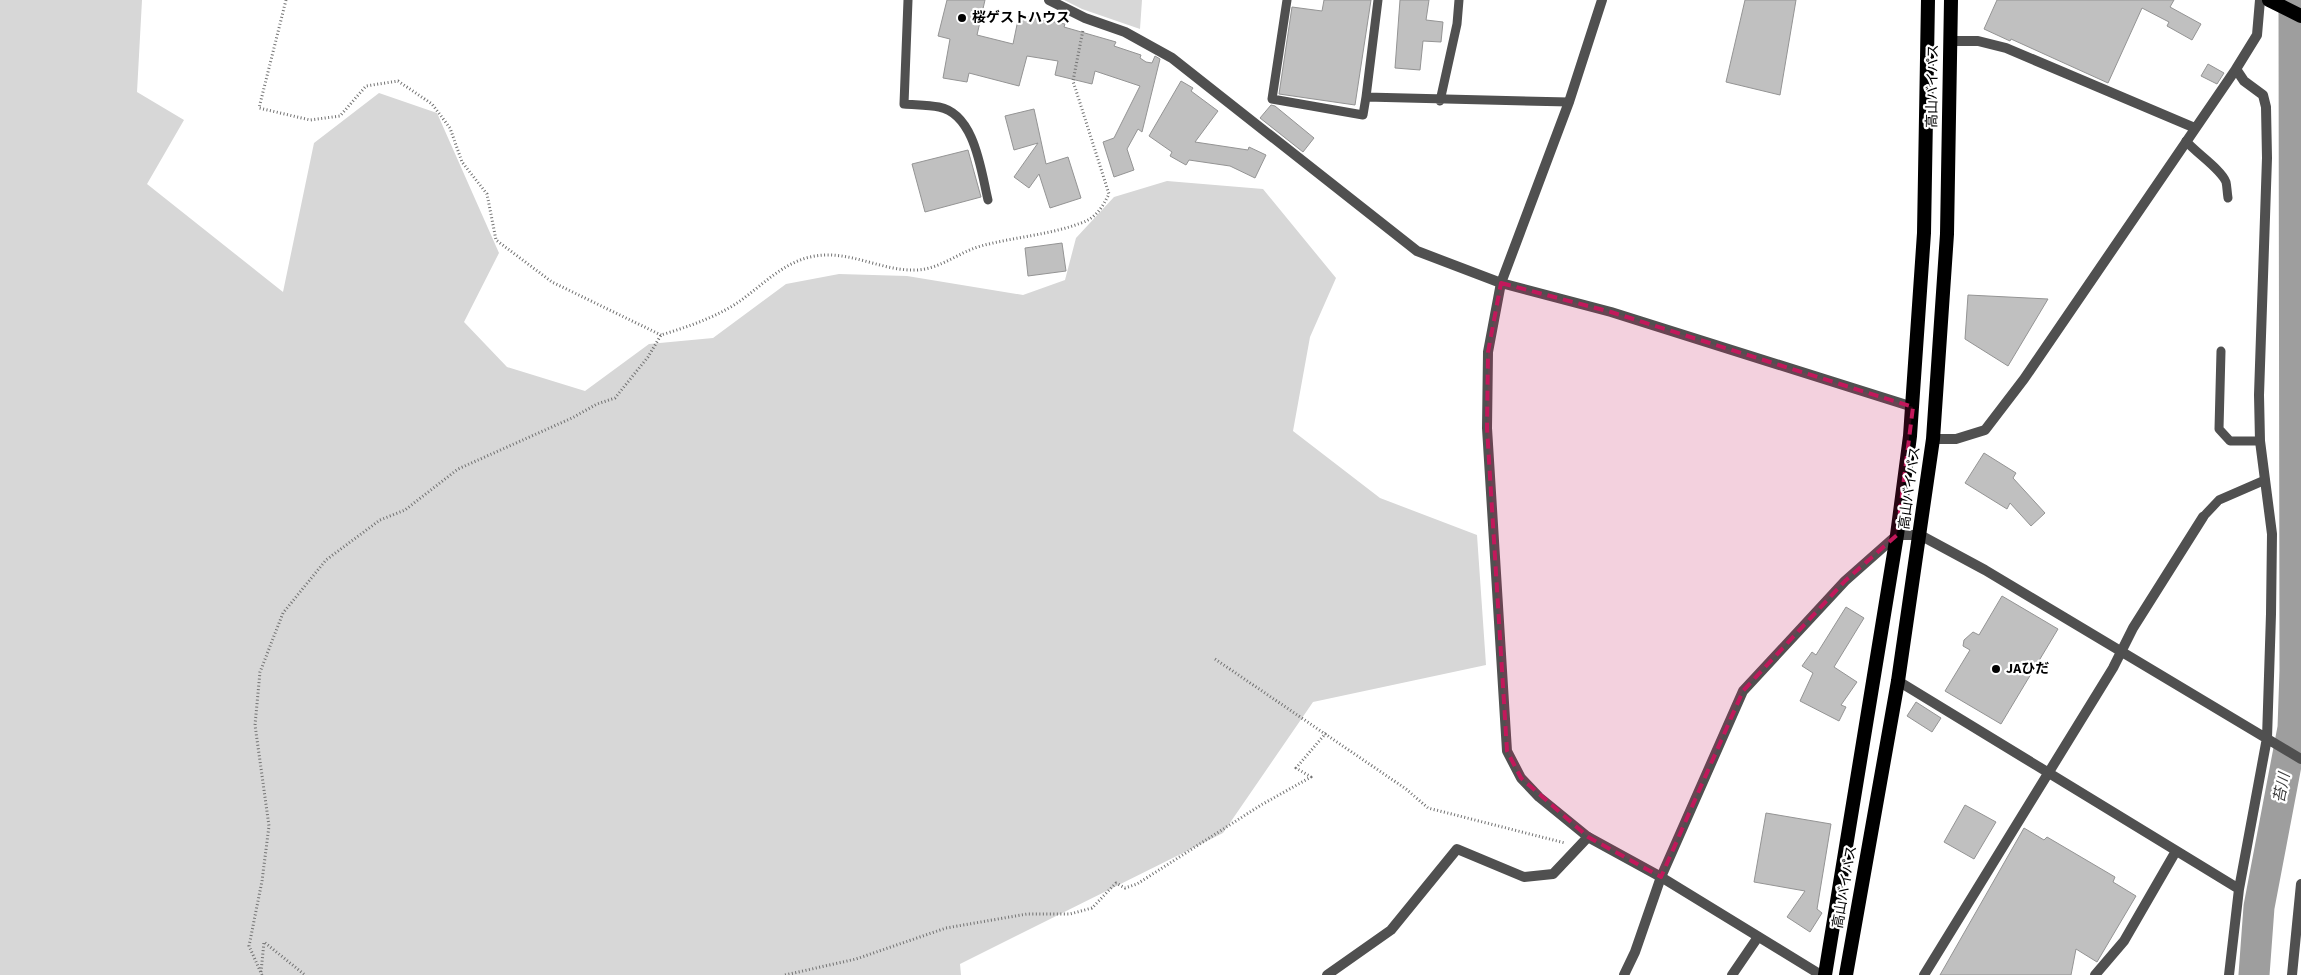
<svg xmlns="http://www.w3.org/2000/svg" width="2301" height="975" font-family="'Source Sans 3','Noto Sans JP',sans-serif">
<style>
.green{fill:#d7d7d7}
.lines{fill:none;stroke-linecap:round;stroke-linejoin:round}
.river{stroke:#9e9e9e;stroke-width:31}
.building{fill:#c0c0c0;stroke:#949494}
.path{stroke:#727272;stroke-width:3;stroke-dasharray:1 2.5;stroke-linecap:butt}
.service{stroke:#505050;stroke-width:9}
.minor{stroke:#505050;stroke-width:10}
.tertiary{stroke:#505050;stroke-width:10}
.trunk{stroke:#000;stroke-width:14}
.marked{fill:#c2185b;fill-opacity:0.2;stroke:#c2185b;stroke-width:4;stroke-dasharray:10 6;stroke-linejoin:round}
.poi-dot{fill:#000;stroke:#fff;stroke-width:2}
.labels{text-anchor:middle;dominant-baseline:central;stroke-width:4.5;stroke-linejoin:round;paint-order:stroke}
.poi-label{font-size:14px;font-weight:bold;fill:#000;stroke:#fff;text-anchor:start}
.street-label{font-size:14px;fill:#000;stroke:#fff}
.water-label{font-size:15px;font-style:italic;fill:#3f3f3f;stroke:#fff}
</style>
<rect width="100%" height="100%" fill="#fff"/>
<path class="green" d="M0,0H142L137,92L184,120L147,184L283,292L314,143L379,93L437,113L499,253L464,322L507,367L585,391L649,344L713,338L786,284L839,274L907,276L1023,295L1065,280L1076,238L1114,197L1167,181L1263,189L1336,278L1310,337L1293,431L1380,498L1477,535L1486,665L1313,702L1223,833L960,964L961,975H0Z
M1064,0H1142L1140,29L1082,9Z"/>
<g class="lines">
<path class="river" d="M2254,975L2259,907L2293,728L2295,671L2294,0"/>
</g>
<path class="building" d="M947,0H985L977,35L1013,44L1019,15L1065,24L1064,27L1116,42L1114,46L1141,55L1140,58L1146,62L1152,63L1155,56L1160,59L1142,132L1138,129L1127,149L1134,170L1114,177L1103,142L1114,138L1140,86L1095,71L1092,84L1055,75L1058,61L1027,56L1019,86L969,73L967,82L943,78L950,39L938,36Z
M1324,0H1371L1355,105L1279,94L1292,7L1322,11Z
M1400,0H1429L1426,20L1443,22L1441,42L1423,41L1420,70L1395,68Z
M1745,0H1796L1780,95L1726,82Z
M1997,0H2174L2170,7L2201,24L2192,40L2167,26L2169,22L2142,8L2108,83L2011,39L2010,41L1984,29Z
M2208,64L2224,73L2217,84L2201,76Z
M1181,81L1193,88L1191,91L1218,111L1195,142L1248,150L1249,147L1266,155L1255,178L1230,166L1189,160L1186,165L1170,156L1172,152L1149,136Z
M1271,105L1275,106L1314,138L1303,152L1260,118Z
M1034,109L1046,164L1068,157L1081,198L1050,208L1039,174L1029,188L1014,177L1038,143L1014,150L1005,116Z
M968,150L981,197L925,212L912,164Z
M1062,243L1066,271L1028,276L1025,248Z
M1968,295L2048,299L2008,366L1965,339Z
M1984,453L2016,473L2013,478L2045,513L2031,526L2010,503L2007,509L1965,483Z
M2002,596L2058,629L2001,724L1945,691L1970,650L1963,646L1964,640L1973,632L1979,635Z
M1846,607L1864,618L1834,667L1857,682L1841,705L1846,707L1839,721L1800,701L1813,673L1802,666L1812,652L1816,655Z
M1916,702L1941,718L1932,732L1907,716Z
M1965,805L1996,822L1974,859L1944,842Z
M1766,813L1831,824L1817,909L1822,913L1810,932L1787,917L1805,891L1754,882Z
M2024,828L2044,840L2047,837L2115,877L2113,882L2136,896L2097,962L2076,949L2071,975H1940Z"/>
<g class="lines">
<path class="path" d="M286,0L259,108L310,120L340,116L366,86L398,81L432,104L450,128L462,162L487,194L496,240L552,282L661,335
M1215,659L1406,789L1428,808L1565,843
M261,972L264,942L305,975
M262,975L249,946L262,881L269,826L255,725L260,672L283,613L326,560L380,520L405,510L458,469L572,418L597,404L615,398L648,357L661,335C687,327 711,319 734,305C759,289 780,264 810,257C848,248 881,272 918,270C942,268 959,252 981,246C1014,237 1049,235 1081,223C1096,218 1102,208 1109,194L1073,81L1083,30
M785,975L856,959L946,928L1027,914H1070L1092,908L1116,883L1125,888L1137,884L1261,805L1311,777L1296,768L1326,733"/>
<path class="service" d="M908,0L904,104C916,105 928,105 939,107C975,114 981,171 988,200
M1287,0L1272,99L1363,115L1366,97
M1378,0L1366,97L1569,102
M1440,101L1457,24L1459,0
M2186,141C2196,153 2221,169 2226,182C2227,186 2227,192 2228,198
M2221,351L2219,429L2230,441H2260
M2203,517L2219,500L2265,480"/>
<path class="minor" d="M1049,0L1085,18L1125,32L1172,58L1417,251L1501,283L1611,312L1913,407
M1951,41H1978L2006,48L2195,128
M1933,439H1956L1985,430L2024,379L2236,69L2257,35L2260,0
M1898,681L2239,889
M1327,975L1391,930L1457,849L1524,877L1553,874L1588,837
M1624,975L1635,952L1661,877L1743,691L1845,581L1897,535H1920L1985,570L2301,759
M1732,975L1758,937
M1924,975L2113,668L2133,628L2203,517
M2095,975L2124,941L2176,851
M2229,975L2239,889L2267,738L2271,614L2272,534L2260,441L2259,395L2267,158L2266,107L2263,95L2244,81L2236,69
M2292,975L2301,884"/>
<path class="tertiary" d="M1602,0L1569,102L1501,283L1488,352L1487,428L1507,751L1521,778L1539,797L1588,837L1661,877L1821,975"/>
<path class="trunk" d="M2269,0L2301,16
M1825,975L1897,535L1910,436L1924,233L1928,0
M1846,975L1898,681L1933,439L1947,234L1951,0"/>
</g>
<path class="marked" d="M1501,283L1611,312L1913,407L1897,535L1845,581L1743,691L1661,877L1588,837L1521,778L1507,751L1487,428L1488,352Z"/>
<g class="poi-dot">
<circle cx="962" cy="18" r="5"/>
<circle cx="1996" cy="669" r="5"/>
</g>
<g class="labels">
<g class="poi-label">
<text x="972" y="18">桜ゲストハウス</text>
<text x="2006" y="669">JAひだ</text>
</g>
<g class="street-label">
<text transform="translate(1933 86) rotate(-89)">高山バイパス</text>
<text transform="translate(1910 488) rotate(-82)">高山バイパス</text>
<text transform="translate(1845 887) rotate(-80)">高山バイパス</text>
</g>
<g class="water-label">
<text transform="translate(2282 788) rotate(-79)">苔川</text>
</g>
</g>
</svg>
